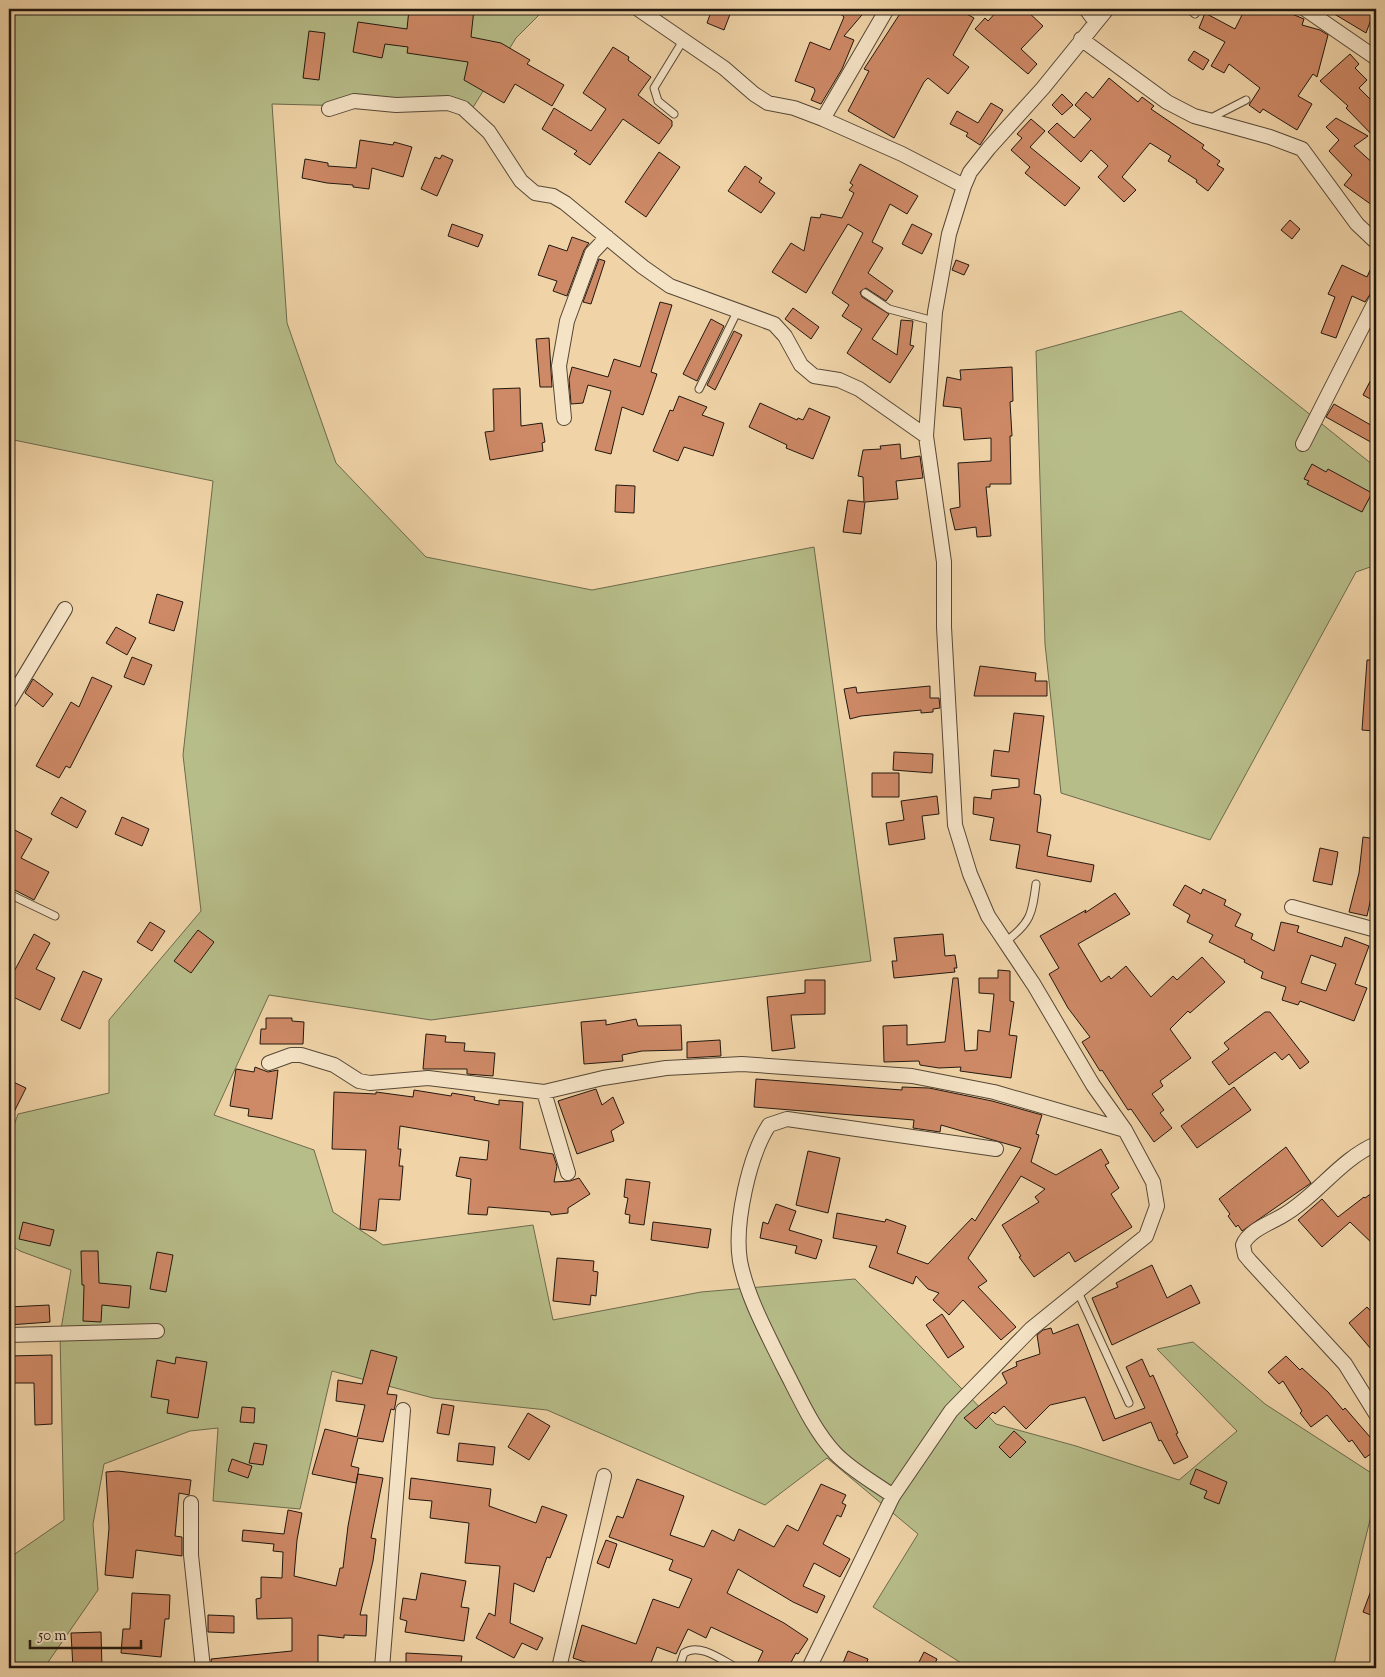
<svg xmlns="http://www.w3.org/2000/svg" width="1385" height="1677" font-family="'Sorts Mill Goudy',serif">
<style>
.green{fill:#b7bd89;stroke:#6c6a4c}
.building{fill:#ce8966;stroke:#22180f;fill-rule:evenodd}
.lines{fill:none;stroke-linecap:round;stroke-linejoin:round}
.service-casing{stroke:#564735;stroke-width:9}
.minor-casing{stroke:#564735;stroke-width:16}
.service{stroke:#f5e3c6;stroke-width:7}
.minor{stroke:#f5e3c6;stroke-width:14}
</style>
<rect width="100%" height="100%" fill="#f0d4a8"/>
<filter id="stains"><feTurbulence type="fractalNoise" baseFrequency=".004" numOctaves="4"/><feColorMatrix values="0 0 0 0 .2 0 0 0 0 .09 0 0 0 0 .02 0 0 0 .5 -.17"/></filter>
<radialGradient id="worn" r=".72"><stop offset=".6" stop-color="#630" stop-opacity="0"/><stop offset="1" stop-color="#630" stop-opacity=".3"/></radialGradient>
<path class="green" d="M9,9H545L516,38L472,109L272,104L287,323L336,463L426,557L592,590L814,547L871,961L431,1020L269,995L214,1115L314,1150L333,1212L383,1245L533,1225L553,1320L701,1292L855,1279L996,1424L1076,1446L1179,1480L1237,1431L1157,1349L1193,1342L1265,1404L1376,1476V1509L1372,1512L1333,1668H969L873,1607L918,1534L827,1458L765,1505L547,1410L433,1398L332,1371L300,1509L213,1501L218,1428L190,1431L104,1464L93,1524L98,1590L44,1668H9V1558L64,1520L60,1335L71,1270L20,1251L9,1244V1140L18,1114L109,1093V1020L201,911L183,755L213,481L9,439Z
M1181,311L1373,465L1376,464V565L1356,572L1210,840L1061,793L1045,644L1036,351Z"/>
<path class="building" d="M409,9H474L471,37L501,43L530,60L527,64L564,85L552,106L515,84L504,103L464,80L468,62L407,53L408,47L385,44L382,58L353,52L358,22L407,29Z
M712,9H732L724,30L707,23Z
M835,9H867L844,36L854,40L842,69L821,104L811,100L815,91L814,88L795,81L810,42L830,50L844,17Z
M903,9H958L974,18L953,55L969,67L948,94L928,78L924,82L894,138L848,111L869,71L864,69Z
M999,9H1025L1043,26L1021,49L1037,64L1028,74L975,29L985,18L988,21Z
M1245,9H1280L1304,19L1302,25L1320,30L1328,35L1317,77L1313,74L1298,96L1312,104L1297,130L1263,109L1260,113L1249,105L1260,88L1229,64L1224,73L1211,66L1225,42L1199,28L1205,13L1235,29Z
M1326,9H1375L1366,33Z
M309,31L325,33L319,80L303,78Z
M613,47L629,57L628,60L651,77L638,95L672,121V126L659,144L623,119L590,165L574,154L577,151L542,129L554,108L591,131L606,109L583,93Z
M1194,51L1209,60L1203,70L1188,60Z
M1350,54L1359,64L1355,68L1367,80L1359,88L1376,105V139L1346,108L1348,106L1320,81Z
M1109,78L1138,102L1142,97L1154,106L1151,109L1204,145L1202,148L1220,161L1217,165L1224,169L1208,191L1196,182L1197,180L1168,161L1171,156L1150,143L1122,177L1136,190L1124,202L1098,177L1108,166L1091,150L1081,162L1048,132L1057,123L1074,138L1091,119L1075,105L1086,92L1093,98Z
M1062,94L1073,105L1062,115L1052,105Z
M991,103L1003,110L980,145L966,136L968,133L950,124L957,111L978,123Z
M1336,118L1368,136L1354,146L1376,166V208L1344,185L1352,175L1329,151L1339,140L1326,127Z
M1031,119L1045,131L1030,147L1080,188L1065,206L1025,173L1030,167L1011,150L1022,138L1017,134Z
M360,140L393,145L394,142L412,147L403,177L372,168L369,189L353,187V185L327,183L302,178L305,159L328,163V166L356,168Z
M659,152L680,167L646,217L625,202Z
M442,155L453,160L437,196L421,189L435,157L440,159Z
M860,164L918,196L907,214L890,204L872,242L883,248L868,273L893,291L886,301L866,288L860,292L862,297L889,314L872,339L897,355L901,320L913,321L910,345L914,346L890,383L847,353L862,329L842,316L849,305L832,293L863,233L848,224L806,293L772,272L791,243L804,251L811,217L820,218L821,214L842,218L854,193L849,190L853,185L850,183Z
M745,166L762,178L759,182L775,193L761,213L728,191Z
M1290,220L1300,229L1292,239L1281,230Z
M452,224L483,235L478,247L448,236Z
M912,224L932,234L922,254L902,244Z
M572,237L589,243L584,250L567,296L553,291L557,281L538,275L549,245L567,251Z
M1376,257V291L1371,293L1365,302L1352,296L1336,338L1321,333L1335,297L1328,294L1342,265L1367,277Z
M599,259L605,261L591,304L583,302Z
M956,260L969,265L964,275L952,270Z
M660,302L672,305L651,372L657,374L643,415L622,407L611,454L595,450L611,391L588,385L583,403L571,404L569,379L572,367L608,377L614,359L640,367Z
M793,308L819,327L811,339L785,319Z
M711,319L724,326L697,381L683,374Z
M734,331L742,335L715,390L707,385Z
M549,338L552,387H540L536,339Z
M1012,367L1013,401L1010,402L1012,436H1010L1011,484H990V487H986L991,536L977,537L976,527L955,530L950,509L960,507L958,463L991,461V438L964,440L961,408L943,406L947,377L961,380L960,370Z
M1376,370V402L1363,395Z
M520,388L521,426L542,423L545,442L542,443L543,451L490,460L485,432L494,431L493,389Z
M679,396L707,407L702,415L724,423L713,456L684,447L678,461L653,451L670,410L673,411Z
M760,403L797,420L798,418L803,420L809,408L830,417L813,459L786,448L787,445L749,427Z
M1334,404L1376,428V445L1326,417Z
M900,444L901,459L920,456L923,478L896,481L898,499L865,502L861,534L843,532L848,500L864,502L863,477L858,476L863,450L881,449L880,446Z
M1312,464L1326,472L1328,469L1372,493L1362,512L1307,484L1309,481L1304,479Z
M616,485L635,486L634,513L615,512Z
M157,594L183,602L174,631L149,623Z
M116,627L136,638L127,655L106,643Z
M132,657L152,665L144,685L124,677Z
M1367,660H1376L1374,731L1362,730Z
M980,666L1036,673L1035,681H1047V696H974Z
M92,677L112,686L70,768L66,766L59,778L36,766L71,702L79,707Z
M33,679L53,694L43,707L25,693Z
M930,686V698H939L940,708L933,709V712L921,713V710L861,716L850,719L844,689L856,687L857,693Z
M1014,713L1044,716L1034,794L1040,795L1041,799L1037,832L1051,835L1047,856L1094,865L1091,882L1016,868L1020,845L990,840L994,818L973,814L974,797L991,799L992,790L1019,787V779L991,776L994,750L1009,752Z
M894,752L933,754L932,773L893,770Z
M872,773H899V797H872Z
M937,796L939,814L922,816L925,839L889,845L886,823L904,820L901,801Z
M61,797L86,811L77,828L51,814Z
M122,817L149,829L142,846L115,834Z
M9,827L32,839L21,858L49,872L34,900L9,887Z
M1363,837L1376,839V875L1367,916L1349,912L1359,873Z
M1320,848L1338,852L1332,885L1313,881Z
M1185,885L1201,894L1203,889L1226,900L1224,905L1241,914L1235,926L1253,934L1251,939L1274,951L1281,922L1299,926L1297,932L1342,947L1345,937L1369,946L1355,984L1367,988L1354,1021L1300,1001L1298,1005L1282,1000L1286,987L1261,978L1263,972L1244,962L1245,960L1209,942L1213,935L1187,922L1190,915L1173,905ZM1311,955L1336,964L1326,991L1301,983Z
M1115,893L1130,914L1078,944L1101,982L1109,976L1111,979L1126,966L1151,997L1173,976L1177,980L1202,957L1225,982L1190,1013L1188,1011L1170,1029L1191,1058L1160,1081L1163,1086L1152,1094L1164,1110L1160,1113L1172,1128L1154,1142L1131,1109L1128,1110L1102,1070L1100,1071L1082,1042L1090,1037L1068,1008L1049,974L1059,968L1040,936L1086,910L1085,913Z
M150,922L165,931L152,951L137,942Z
M198,930L214,942L191,973L174,961Z
M34,934L50,943L36,969L55,978L40,1010L9,995V981Z
M943,934L945,956L955,955L957,968H954L955,972L894,978L892,961H897L894,938Z
M998,970L1010,971V1001L1014,1002L1009,1035L1017,1036L1011,1078L960,1071L961,1067L939,1068L920,1065L919,1061L884,1062L883,1026L907,1025V1045L945,1042L953,978H958L965,1051L977,1050L978,1030L990,1032L994,994L979,993V978H998Z
M83,971L102,979L80,1029L61,1020Z
M805,980H825V1014L791,1015L795,1048L772,1051L767,997L805,993Z
M1265,1012H1270L1309,1062L1300,1069L1289,1054L1282,1060L1275,1052L1229,1085L1212,1062L1229,1049L1224,1043Z
M266,1018H292V1021L304,1022L303,1044H260L261,1029H266Z
M636,1019L638,1026L681,1025L682,1050L642,1051L622,1055L623,1061L584,1064L581,1022L606,1020V1025Z
M426,1034L446,1036L445,1042L465,1043L464,1051L495,1053L493,1076L467,1074V1069H423Z
M720,1040L721,1056L687,1058V1042Z
M255,1067L268,1072L278,1070L272,1119L248,1116L249,1109L230,1106L236,1069L254,1072Z
M756,1079L902,1090V1087L929,1088L992,1101L1042,1115L1036,1134L1039,1135L1031,1162L1056,1175L1101,1149L1109,1163L1105,1165L1119,1188L1111,1194L1132,1227L1075,1262L1069,1252L1034,1277L1019,1257L1021,1256L1002,1225L1039,1202L1035,1197L1045,1189L1021,1176L968,1258L987,1281L978,1287L1016,1327L1001,1340L963,1300L949,1315L933,1300L939,1293L928,1289L916,1276L913,1284L869,1267L877,1246L833,1238L837,1213L885,1222L886,1219L906,1226L897,1253L928,1264L972,1218L975,1221L1021,1148L941,1125L940,1132L913,1128L914,1120L754,1107Z
M9,1080L26,1088L9,1122Z
M1234,1087L1251,1110L1197,1148L1181,1126Z
M596,1089L602,1105L613,1097L624,1123L611,1131L614,1141L577,1154L558,1101Z
M414,1090L451,1096L452,1093L475,1097L474,1100L499,1105V1100L523,1102L520,1149L553,1154L557,1166L554,1182L570,1181L579,1178L590,1194L568,1208V1213L551,1215L550,1212L488,1207L487,1215L468,1214L471,1179L456,1176L460,1157L487,1160L489,1141L400,1126L398,1149H401L399,1166H403L400,1200L379,1199L376,1231L360,1229L366,1150L332,1149L334,1092L376,1094V1092L413,1097Z
M1286,1147L1311,1183L1242,1231L1238,1225L1236,1227L1228,1216L1230,1214L1219,1199Z
M808,1151L840,1158L828,1213L796,1205Z
M626,1179L650,1182L644,1225L629,1223L630,1215L625,1214L628,1198L624,1197Z
M1376,1190V1247L1350,1222L1322,1247L1298,1220L1322,1199L1338,1217L1364,1197L1365,1198Z
M776,1204L796,1211L789,1230L822,1240L816,1259L795,1253L797,1246L760,1238L763,1222L768,1224Z
M23,1222L54,1230L50,1246L19,1239Z
M653,1222L711,1229L708,1248L651,1240Z
M81,1251H98L99,1283L131,1286L129,1308L102,1305L101,1322L83,1321L84,1285H82Z
M157,1252L173,1255L166,1292L150,1289Z
M557,1258L594,1261L593,1271L598,1272L596,1296L591,1295L590,1305L553,1301Z
M1152,1265L1167,1298L1191,1285L1200,1303L1112,1345L1092,1298L1118,1287L1116,1283Z
M49,1305L50,1322L9,1325V1307Z
M1367,1307L1376,1317V1355L1349,1323Z
M942,1314L964,1347L948,1358L926,1325Z
M1078,1324L1115,1419L1145,1408L1126,1367L1142,1359L1150,1377L1153,1375L1178,1433L1176,1434L1188,1457L1174,1464L1161,1440L1159,1441L1151,1422L1103,1441L1085,1397L1050,1405L1026,1429L1004,1406L995,1414L993,1412L976,1429L964,1418L1007,1383L1002,1373L1017,1366L1016,1362L1040,1354L1037,1335L1043,1330L1051,1328L1053,1334Z
M371,1350L397,1357L387,1394L397,1395L395,1406L394,1410L391,1409L383,1442L358,1438L351,1466L359,1468L356,1483L312,1474L325,1429L357,1437L365,1405L336,1401L338,1380L362,1384Z
M52,1355V1424L35,1425L34,1383H9V1356Z
M1286,1356L1300,1370L1302,1368L1328,1392L1343,1410L1345,1408L1370,1437L1376,1433V1450L1365,1458L1352,1440L1349,1442L1327,1415L1311,1427L1300,1413L1302,1411L1283,1381L1279,1384L1268,1372Z
M176,1357L207,1362L198,1418L167,1413L169,1400L151,1397L157,1360L175,1364Z
M442,1404L454,1406L449,1435L437,1433Z
M242,1407L255,1408L254,1423L240,1422Z
M528,1413L550,1426L529,1460L508,1447Z
M1014,1431L1026,1442L1010,1458L999,1447Z
M254,1443L267,1445L263,1465L249,1463Z
M459,1443L495,1447L493,1465L457,1461Z
M232,1459L252,1466L248,1478L228,1471Z
M1196,1469L1227,1482L1219,1504L1204,1498L1207,1491L1190,1484Z
M118,1471L191,1480L189,1495L179,1493L175,1536L182,1537V1556L136,1550L133,1578L105,1575L109,1528L106,1472Z
M358,1474L383,1478L371,1538L376,1539L373,1561L360,1615H367L366,1636L344,1635V1638L318,1635V1668H212L211,1659L292,1651V1618L257,1619L256,1599L261,1598V1577L282,1578L283,1552L273,1551L274,1544L242,1541L243,1530L284,1534L288,1510L302,1513L297,1540L294,1576L336,1586L340,1568H343L348,1526Z
M411,1478L491,1489L489,1506L536,1523L542,1506L567,1515L550,1558L547,1557L534,1592L514,1583L510,1623L543,1638L537,1650L522,1643L514,1658L476,1638L489,1613L495,1616L500,1566L465,1563L469,1523L430,1518L432,1501L409,1499Z
M637,1479L684,1496L670,1535L704,1547L712,1530L734,1541L739,1529L774,1547L787,1525L798,1531L821,1484L846,1495L842,1503L846,1505L841,1517L837,1515L823,1544L850,1559L840,1577L814,1563L803,1586L825,1596L817,1613L793,1602L738,1569L727,1593L784,1623L808,1639L798,1654L796,1653L788,1668H755L763,1651L711,1627L706,1638L688,1629L676,1654L657,1647L649,1668H603L573,1658L582,1625L636,1644L653,1599L679,1608L692,1579L669,1570L673,1560L609,1537L617,1516L623,1518Z
M606,1540L617,1544L609,1568L597,1563Z
M421,1573L466,1581L461,1607L469,1608L464,1641L405,1632L407,1621L400,1619L403,1598L416,1600Z
M1375,1580H1376V1617L1363,1612Z
M132,1593L170,1595L169,1619H165L161,1657L121,1653L123,1629H130Z
M208,1615L234,1616V1633L208,1632Z
M101,1632L102,1668H73L71,1633Z
M848,1651L868,1659L865,1668H841Z
M924,1652L937,1659L933,1668H916Z
M406,1653L462,1656L460,1668L434,1666V1668H406Z"/>
<g class="lines">
<g class="service-casing">
<path id="service" d="M1189,9L1195,14
M674,114L658,101L654,88L684,39
M1209,119L1246,100
M865,293L889,309L934,321
M699,389L738,310
M9,894L55,916
M1005,942C1031,923 1032,914 1036,884
M1078,1292L1129,1403
M679,1668L684,1653C700,1642 723,1661 737,1668"/>
</g>
<g class="minor-casing">
<path id="minor" d="M638,9L724,68L754,94L768,103L794,108L823,119L902,154L964,186
M1086,9L1095,21
M1305,9L1376,58
M1081,39L1167,102L1194,116L1270,137L1302,149L1357,224L1376,242
M329,109L354,101L396,105L448,103L463,108L489,132L521,181L535,193L553,196L565,203L643,267L670,286L774,324L785,336L801,365L814,376L839,380L859,389L926,436
M823,119L887,9
M564,418L559,366L567,321L592,253L607,237
M1303,444L1376,300
M9,702L65,609
M1292,907L1376,930
M269,1063L291,1055H301L334,1065L359,1081L370,1083L428,1078L544,1092L603,1078L666,1068L742,1064L912,1076L994,1092L1125,1130
M544,1092L568,1173
M1376,1144C1339,1160 1317,1196 1282,1216C1270,1223 1248,1231 1243,1245L1245,1255L1250,1261L1345,1364L1376,1414
M9,1335L157,1331
M893,1496C875,1483 851,1470 835,1453C812,1428 799,1396 783,1366C767,1333 747,1297 740,1261C734,1224 749,1156 769,1125L787,1119L996,1149
M191,1503V1555L203,1668
M382,1668L403,1410
M559,1668L604,1476
M809,1668L893,1496L951,1411L1031,1329L1146,1236L1157,1206L1153,1182L1125,1130L1093,1085L1034,985L988,916L970,874L955,825L944,627V562L926,436L935,312L949,234L964,186L970,172L989,148L1043,88L1107,9"/>
</g>
<use href="#service" class="service"/>
<use href="#minor" class="minor"/>
</g>
<rect width="1385" height="1677" fill="none" stroke="#f0d4a8" stroke-width="30"/>
<rect x="10" y="10" width="1365" height="1657" fill="none" stroke="#22180f" stroke-width="2.5"/>
<rect x="15" y="15" width="1355" height="1647" fill="none" stroke="#22180f"/>
<path d="M30 1640v8h111v-8" fill="none" stroke="#22180f" stroke-width="2.5"/>
<text x="38" y="1640" font-size="15" fill="#22180f" stroke="#f5e3c6" stroke-width="4" paint-order="stroke">50 m</text>
<rect width="100%" height="100%" filter="url(#stains)"/>
<rect width="100%" height="100%" fill="url(#worn)"/>
</svg>
